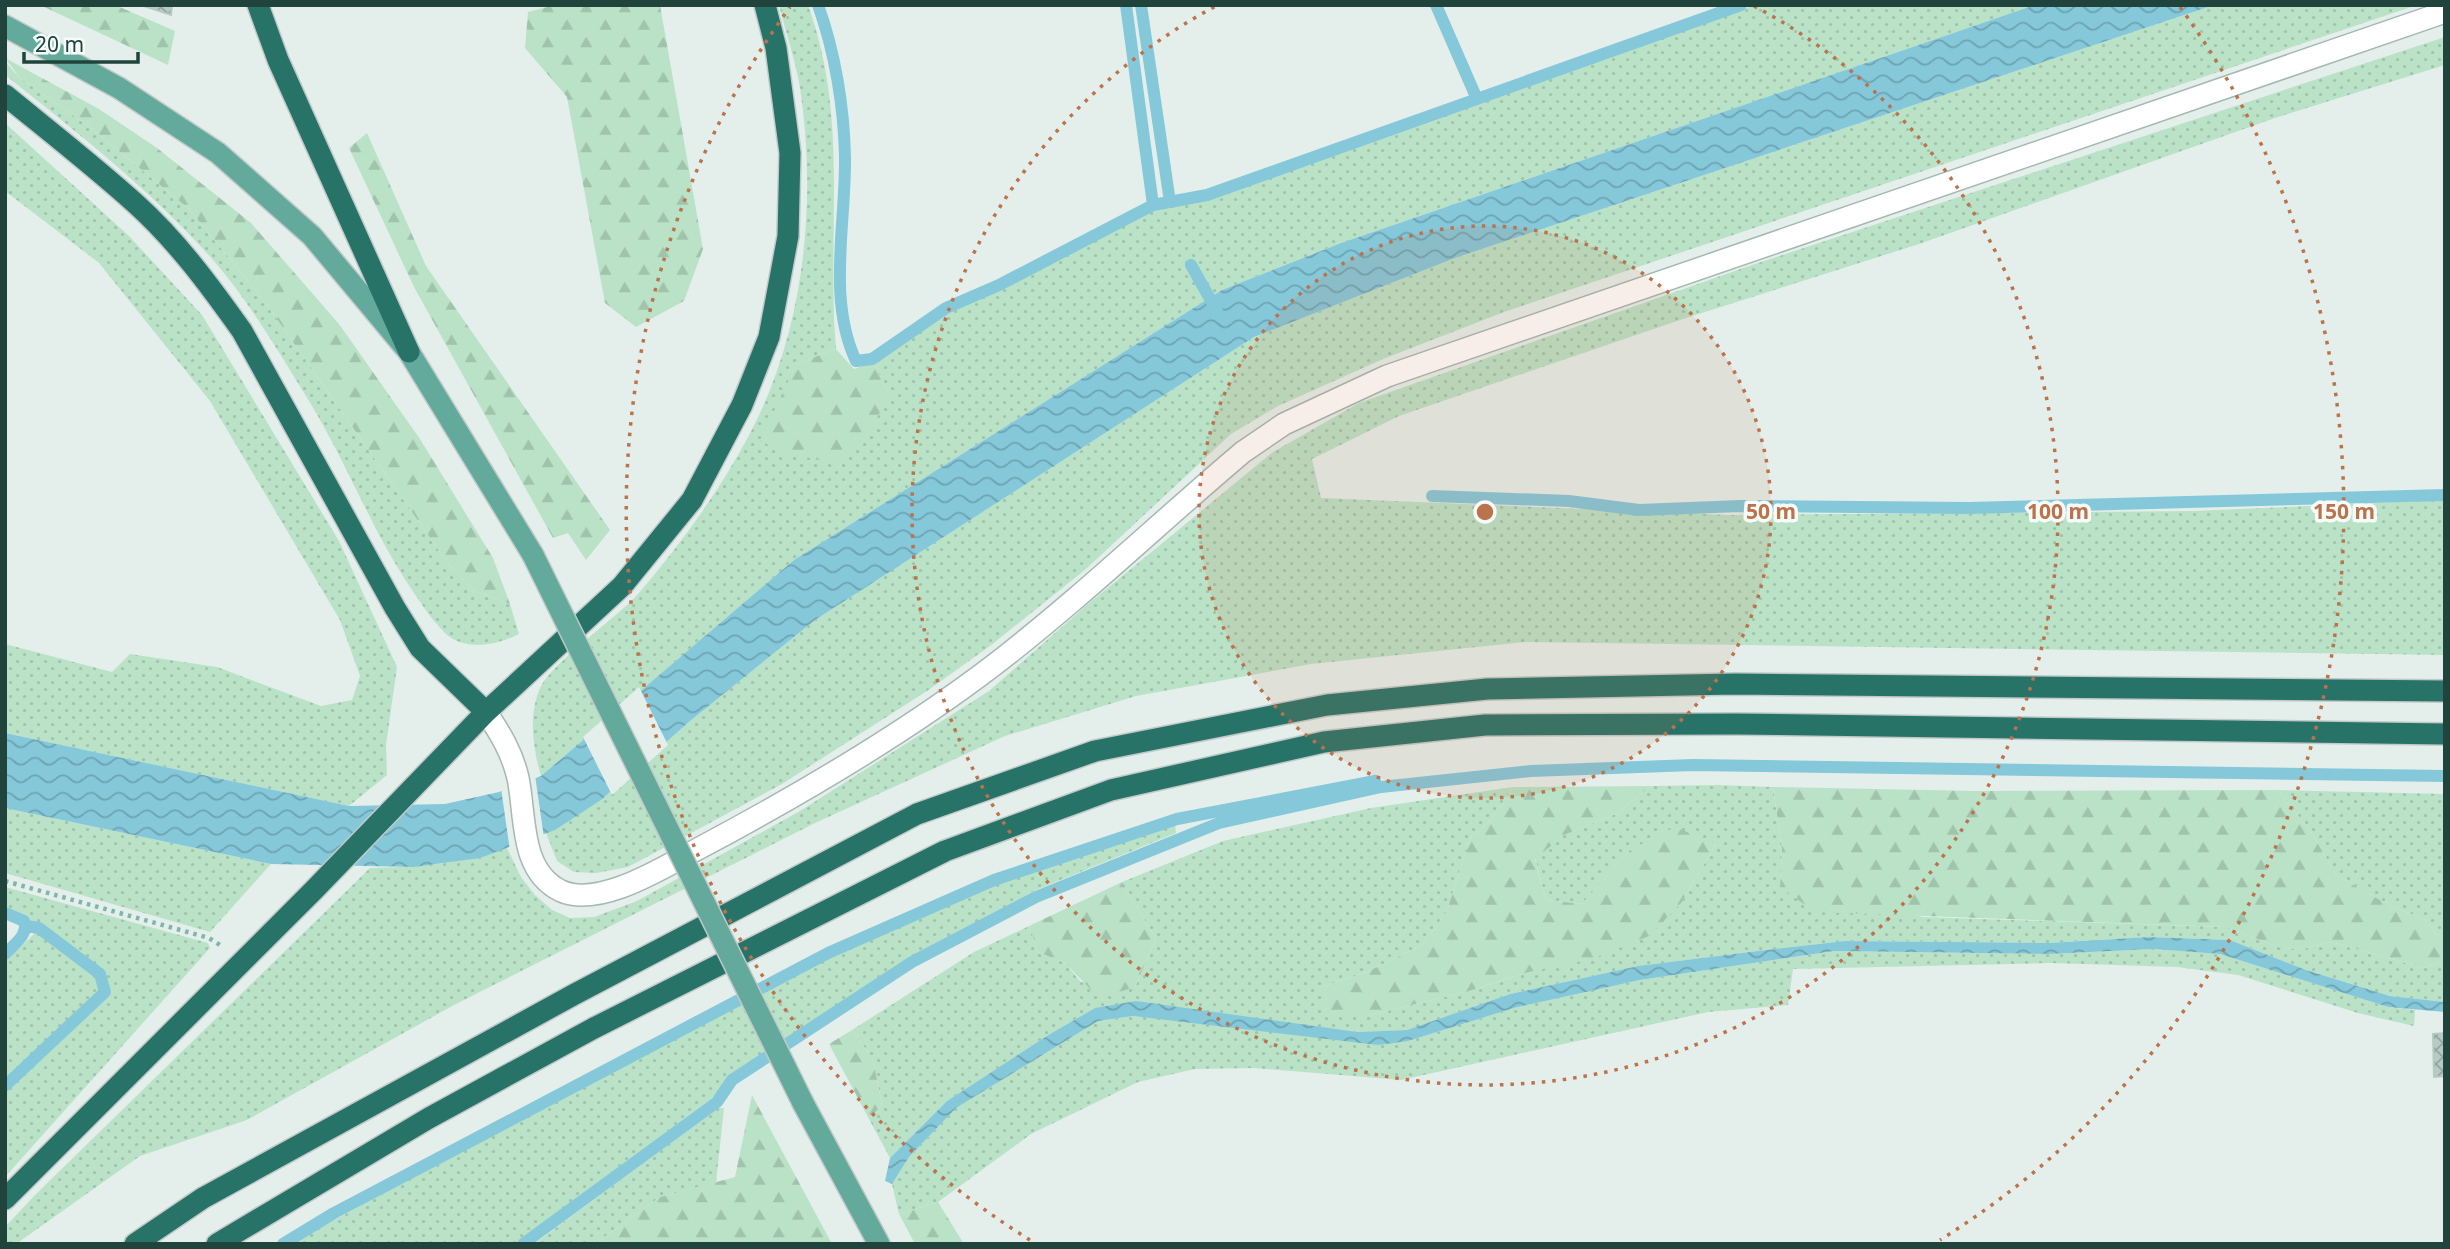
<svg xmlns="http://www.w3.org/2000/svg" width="2450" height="1249" font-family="'Noto Sans',sans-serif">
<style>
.grass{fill:url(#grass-dots)}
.forest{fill:url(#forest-firs)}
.water{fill:url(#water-waves)}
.pier{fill:#e4efeb}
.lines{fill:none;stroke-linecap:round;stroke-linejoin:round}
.stream{stroke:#85c8da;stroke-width:12}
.building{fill:url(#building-cross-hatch);stroke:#b5cac2;stroke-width:2}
.minor-casing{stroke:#a5b8b3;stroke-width:24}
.major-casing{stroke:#c1cac8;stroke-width:24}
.highway-casing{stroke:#c1cac8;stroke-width:24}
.path{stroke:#80b6a9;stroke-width:4.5;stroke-dasharray:3.5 5;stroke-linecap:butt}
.minor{stroke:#fff;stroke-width:21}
.major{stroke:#63aa9c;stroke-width:21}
.highway{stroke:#287368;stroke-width:21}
.major-bridge-casing{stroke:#c1cac8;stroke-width:24;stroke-linecap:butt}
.major-bridge{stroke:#63aa9c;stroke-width:21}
.ring{fill:none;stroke:#bc724b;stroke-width:3.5;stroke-dasharray:3.5 7}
.centre{fill:#bc724b;stroke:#f5fbf8;stroke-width:3.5}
.ring-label{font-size:21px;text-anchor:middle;font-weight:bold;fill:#bc724b;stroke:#f5fbf8;stroke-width:7;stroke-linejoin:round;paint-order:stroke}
</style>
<defs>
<pattern id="grass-dots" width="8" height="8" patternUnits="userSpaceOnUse" patternTransform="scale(1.75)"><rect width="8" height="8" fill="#bae2c7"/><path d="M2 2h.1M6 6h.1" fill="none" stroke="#a0c3ac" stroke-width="1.8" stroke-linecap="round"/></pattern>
<pattern id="forest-firs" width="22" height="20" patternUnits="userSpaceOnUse" patternTransform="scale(1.75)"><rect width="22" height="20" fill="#bae2c7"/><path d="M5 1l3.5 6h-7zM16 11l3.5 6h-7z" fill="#a0c3ac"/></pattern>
<pattern id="water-waves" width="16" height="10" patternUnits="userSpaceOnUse" patternTransform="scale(1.75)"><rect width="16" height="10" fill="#85c8da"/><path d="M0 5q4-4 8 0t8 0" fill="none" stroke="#6ca4b2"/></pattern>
<pattern id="building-cross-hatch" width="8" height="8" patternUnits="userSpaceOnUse" patternTransform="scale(1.75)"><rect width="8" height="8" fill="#b8cac4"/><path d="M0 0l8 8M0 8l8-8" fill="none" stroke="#95a6a0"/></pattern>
</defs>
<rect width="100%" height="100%" fill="#e4efeb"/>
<path class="grass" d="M779,5H808C850,121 826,231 836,349L796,364L889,394L873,362L948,311L1053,256L1155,207L1208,198L1755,5H2035L1341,243L1222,290L794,560L541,776C533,748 528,716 540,688C553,661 616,619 639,593C679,546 719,492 748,437C805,332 818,199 799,82C794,56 785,30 779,5Z
M2214,5H2417L1504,312L1383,359L1278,406L1231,434L1086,569L990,646L927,691L782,784L628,867L596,873L574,872L557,861L546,833L601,800L690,721L815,620L1254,337L1455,258Z
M2445,37V65L2275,118L1919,244L1683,319L1399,416L1312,459L1321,498L1729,515L2194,511L2445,500V655L1525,642L1311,664L1136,696L1005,736L813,824L454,1005L247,1120L140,1156L16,1244H5V1227L34,1196L370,868C417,867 463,864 507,848L521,877L535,895L552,910L570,918L594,917L637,901L800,811L989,691L1087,605L1273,452L1359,403L1749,266Z
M5,62L20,78L91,128L189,209L265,302L449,565L474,591L510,604L519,634C497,645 465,652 445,633C428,616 417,597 404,578C368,521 344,458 309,401C279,353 251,304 214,261C153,192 77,132 5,75Z
M5,123L129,236L202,315L339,541L397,667L386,745L387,775L349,806L5,733V644L112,672L130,654L217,667L321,706L352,700L360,676L340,620L210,401L99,263L5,191Z
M1718,785L1773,787L1782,850L1780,887L1924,917L2226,927L2281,948L2303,949L2331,942L2424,968L2445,961V1002L2390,996L2306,970L2230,940L2149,937L2048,943L1845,941L1783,948L1638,966L1510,994L1407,1030L1357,1032L1095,1008L1050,1034L947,1101L890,1158L869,1119L882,1105L873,1059L852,1030L974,952L1029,926L1038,952L1065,963L1081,982L1135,987L1156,939L1122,882L1223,841L1371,808L1513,787L1491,820L1470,838L1447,911L1422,945L1367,972L1325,986L1366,1016L1469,991L1529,972L1682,902L1716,844L1630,850L1582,904L1546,900L1535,858L1564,835L1618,813L1651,786Z
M2278,790L2445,794V944L2425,920L2380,900L2336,875L2311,832Z
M5,808L271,864L210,932L5,873Z
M1175,823L1176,833L1036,890L911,959L730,1076L712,1098L514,1244H291L520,1118L827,958L995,885Z
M5,887L208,943L210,948L5,1177V1094L111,992L106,975L60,937L5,908Z
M37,931L98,975L102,991L5,1081V962Z
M2154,949L2220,954L2388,1007L2415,1010L2414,1026L2358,1013L2238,975L2177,967L2051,963L1793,969L1788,1005L1708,1012L1401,1080L1254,1068L1195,1069L1138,1082L1031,1134L938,1202L899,1214L892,1184L909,1157L956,1108L1098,1021L1133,1016L1408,1041L1514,1008L1640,980L1834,951L2049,954Z
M718,1108H724L716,1183L660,1197L595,1244H534Z"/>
<path class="forest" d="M40,5H115L175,31L168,65Z
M555,5H660L703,249L684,301L636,327L605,303L567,97L525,48L528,12Z
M5,58L99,109L157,148L251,223L339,324L420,439L493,558L510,604L474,591L449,565L265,302L189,209L91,128L20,78Z
M367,133L426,266L610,530L586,560L568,533L553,538L414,287L349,148Z
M836,349L854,369L873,362L889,394L867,438L837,464L787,453L760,441L796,364Z
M1651,786L1618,813L1564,835L1535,859L1546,900L1582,904L1630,850L1675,827L1716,844L1682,902L1649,936L1592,959L1529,972L1469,991L1366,1016L1323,1015L1325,986L1367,972L1422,945L1447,911L1470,838L1491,820L1513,787Z
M1773,787L1975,791L2278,790L2311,832L2336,875L2380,900L2425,920L2445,944V961L2424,968L2331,942L2303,949L2281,948L2226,927L1815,912L1780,887L1782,850Z
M1122,882L1156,939L1135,987L1099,998L1065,963L1038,952L1029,926Z
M852,1030L873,1059L882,1105L869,1119L829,1044Z
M752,1095L832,1244H595L660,1197L735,1177Z
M938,1202L964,1244H915L899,1214Z"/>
<path class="water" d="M2035,5H2214L1455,258L1254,337L815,620L690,721L601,800L555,830L480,858L414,867L271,864L5,808V733L349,806L445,804L499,792L541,776L794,560L1222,290L1341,243Z
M2149,937L2230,940L2306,970L2390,996L2445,1002V1012L2388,1007L2220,954L2154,949L2049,954L1834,951L1640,980L1514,1008L1408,1041L1378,1045L1133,1016L1098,1021L956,1108L909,1157L892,1184L885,1181L890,1158L947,1101L1050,1034L1095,1008L1136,1001L1357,1032L1407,1030L1510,994L1638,966L1783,948L1845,941L2048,943Z"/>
<path class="pier" d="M639,687L668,745L612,795L583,737Z
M535,775L544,838L510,851L501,788Z"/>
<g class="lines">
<path class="stream" d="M818,5C835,52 844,107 845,157C846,224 827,299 856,361L872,359L946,308L999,285L1153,205L1207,195L1741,5
M1126,5L1153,205
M1141,5L1170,202
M1436,5L1477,99
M1191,265L1218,313
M1432,496L1569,501L1639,510L1740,506L1969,508L2445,495
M5,913L24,921C29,935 14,944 5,954
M5,1086L105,992L100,974L39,928L26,926
M283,1244L334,1213L828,953L994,880L1177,819L1375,781
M523,1244L717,1102L732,1080L912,962L1036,897L1219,823L1381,787L1531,771L1693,765L2445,776"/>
</g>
<path class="building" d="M141,5H172L171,15Z
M2445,1033V1076L2434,1077L2433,1034Z"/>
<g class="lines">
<g class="minor-casing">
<path id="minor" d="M486,712C500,733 512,752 518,778C526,815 519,871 561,891C599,908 662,868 694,851C798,796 901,736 994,665C1081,598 1160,522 1243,452L1284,424L1387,376L2445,12"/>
</g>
<g class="major-casing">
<path id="major" d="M5,26L119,88L218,153L312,236L409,352L533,555
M803,1103L879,1244"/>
</g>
<g class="highway-casing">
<path id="highway" d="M258,5L278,60L409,352
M5,95C49,131 94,166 136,204C177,241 210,286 242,331L395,608L420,648L486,712
M5,1199L314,890L486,712L622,586L692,500L742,405L769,337L788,236L790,153L776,48L765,5
M135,1244L203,1198L575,994L917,814L1095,751L1327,705L1487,689L1735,684L2445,691
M217,1244L429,1118L594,1028L945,851L1111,790L1324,742L1485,725L1736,724L2445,734"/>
</g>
<path class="path" d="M5,881L209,938L220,945"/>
<use href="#minor" class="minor"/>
<use href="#major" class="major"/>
<use href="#highway" class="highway"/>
<g class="major-bridge-casing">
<path id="major-bridge" d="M533,555L803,1103"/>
</g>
<use href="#major-bridge" class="major-bridge"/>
</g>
<circle cx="1485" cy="512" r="286" fill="#bc724b" fill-opacity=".12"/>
<g class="ring">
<circle cx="1485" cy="512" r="286"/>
<path d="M1754 6A573 573 0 1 1 1216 6"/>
<path d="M1030 1240A859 859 0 0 1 790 7M2180 7A859 859 0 0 1 1940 1240"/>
</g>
<circle cx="1485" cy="512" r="10" class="centre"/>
<g class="ring-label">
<text x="1771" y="519">50 m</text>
<text x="2058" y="519">100 m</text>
<text x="2344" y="519">150 m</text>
</g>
<rect width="2450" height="1249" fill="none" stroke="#20433c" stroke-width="14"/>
<path d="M24 52v10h114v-10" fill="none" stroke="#20433c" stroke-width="3.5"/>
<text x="35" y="52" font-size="21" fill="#20433c" stroke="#f5fbf8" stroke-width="5" paint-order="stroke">20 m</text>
</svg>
